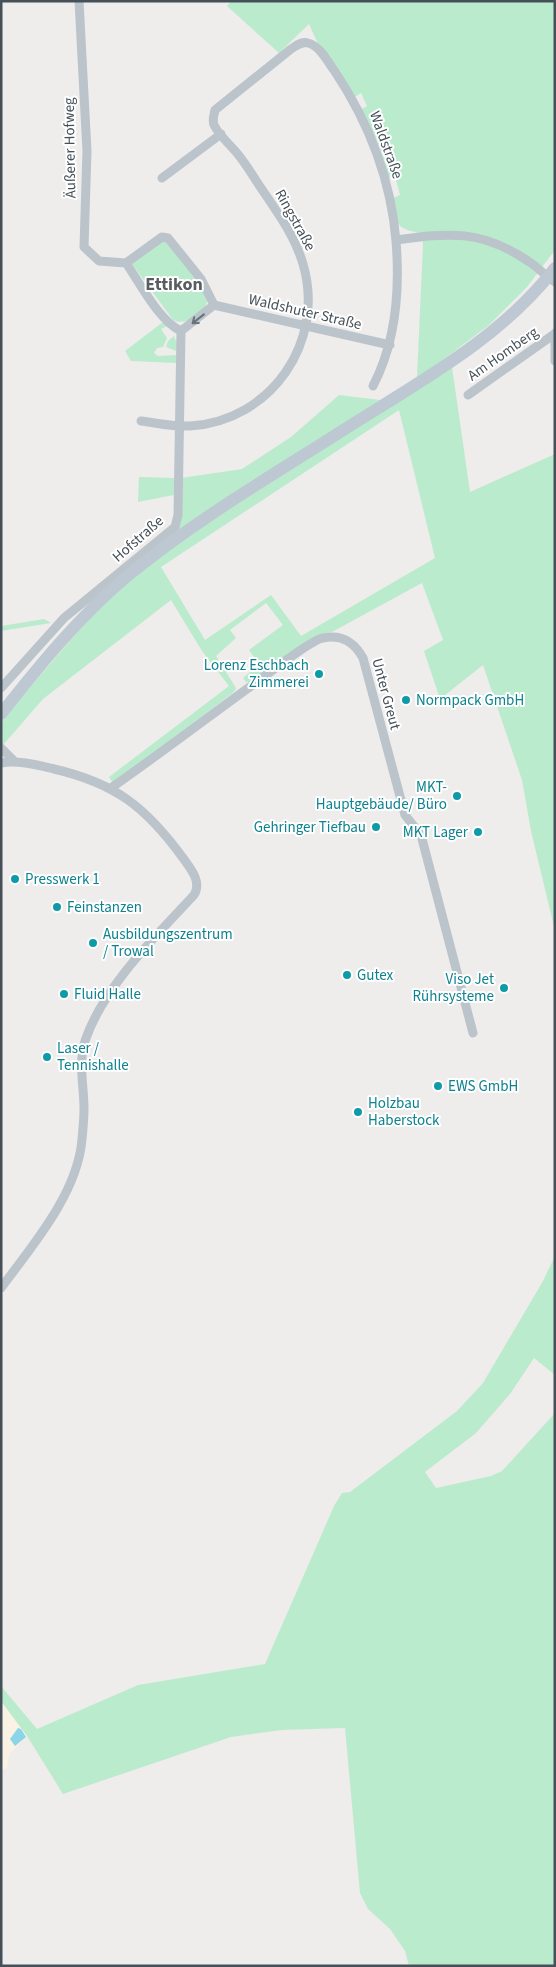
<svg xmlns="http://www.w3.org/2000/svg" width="556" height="1967" font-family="'Source Sans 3',sans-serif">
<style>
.commercial{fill:#faf3e4}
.green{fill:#bbebcd;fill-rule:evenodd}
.water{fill:#8ad5e7}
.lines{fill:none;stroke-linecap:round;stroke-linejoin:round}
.street{stroke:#bbc4cb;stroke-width:9}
.secondary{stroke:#bdc8d2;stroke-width:12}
.oneway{stroke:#68737a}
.culture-dot{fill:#0f9aa8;stroke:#fff;stroke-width:2}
.labels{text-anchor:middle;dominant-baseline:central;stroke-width:4;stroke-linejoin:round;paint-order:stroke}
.street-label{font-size:15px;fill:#455058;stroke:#fff}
.culture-label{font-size:15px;fill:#0d838f;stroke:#fff;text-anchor:start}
.quarter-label{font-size:18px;font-weight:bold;fill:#595d60;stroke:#fff}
</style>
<rect width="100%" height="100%" fill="#efecec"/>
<path class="commercial" d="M1,1701L27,1736L9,1754L7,1768L1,1770Z"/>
<path class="green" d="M231,1H555V250L527,287L489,325L440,362L417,377L423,244L421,233C394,229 397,223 393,198L400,195L395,176L388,178L381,151L362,109L367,106L361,93L355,97L337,66L319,46L309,24L279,53L227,6Z
M165,239C175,251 207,287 207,301C207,308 200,313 195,316C188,321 181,324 173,320L132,264Z
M163,322L167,326L161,329L167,338L163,347L157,348L154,353L158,356L176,355V363L131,361L125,351Z
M174,336L177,344L176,351L166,347L168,341Z
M452,367L470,492L555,454V931L531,831L522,780L483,665L440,699L424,651L443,640L422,583L332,632L325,633L250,682H246L243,678L259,664L249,650L283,625L266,603L230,630L236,638L216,656L236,688L234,692L119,779L112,782L109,777L229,686L202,651L171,600L43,699L3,745L1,743V723L20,699L87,621L113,594L179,541ZM399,410L435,558L301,636L271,595L205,640L161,567Z
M339,395L380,400L179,531L176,528L181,478L242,469L291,437Z
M139,477L175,478L174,495L138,502Z
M44,619L51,623L1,631V626Z
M555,1256V1375L534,1358L510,1394L476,1433L425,1472L436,1488L491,1476L502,1471L555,1413V1966H409L405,1951L390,1929L368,1909L360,1893L345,1728L282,1730L231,1737L63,1794L27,1736L1,1701V1686L37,1729L138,1685L265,1664L334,1506L342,1493L350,1492L457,1411L483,1383L543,1281Z"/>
<path class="water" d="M18,1728L21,1729L26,1737L15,1746L10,1739Z"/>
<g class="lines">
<path class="street" d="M79,1L87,151L84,247L99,261L126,263
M162,178L221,134
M396,240C449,233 481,229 528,261C538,267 545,276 555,282
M126,263L162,237L168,238L201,279L214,305
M126,263C140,283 159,321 181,331
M214,305L390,345
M181,331L214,305
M555,333V361
M468,395L553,335
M141,421C157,423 174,427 190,426C271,421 326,342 303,264C295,236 277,212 261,188C254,178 248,167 240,157C233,147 219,136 214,125C212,120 214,115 215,110L291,49C296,46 301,41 308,43C320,46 327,61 334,70C368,121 391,179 396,241C400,290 396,342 373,386
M1,688L64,618L175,527L178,515L181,331
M1,748L14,761
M1,763C19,760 37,765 54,769C115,783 146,807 183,858C191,869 202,882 194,895C156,936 103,987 85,1041C78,1063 84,1086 84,1109C84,1119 83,1129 82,1139C78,1193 32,1246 1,1288
M111,788C164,751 216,711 269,673C278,666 314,639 323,638C342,634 354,642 363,658L405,815L421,835L473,1033"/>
<path class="secondary" d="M1,714C39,666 78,618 125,578C190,524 263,481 334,436C411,386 498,342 555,268"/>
</g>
<defs><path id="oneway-shaft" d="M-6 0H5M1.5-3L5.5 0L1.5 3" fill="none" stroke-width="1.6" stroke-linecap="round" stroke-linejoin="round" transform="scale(1.25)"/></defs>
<use class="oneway" href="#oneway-shaft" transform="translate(198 319) rotate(142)"/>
<g class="culture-dot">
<circle cx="319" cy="674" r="5"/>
<circle cx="406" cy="700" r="5"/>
<circle cx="457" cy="796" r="5"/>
<circle cx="376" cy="827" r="5"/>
<circle cx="478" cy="832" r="5"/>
<circle cx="15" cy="879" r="5"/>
<circle cx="57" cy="907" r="5"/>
<circle cx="93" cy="943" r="5"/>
<circle cx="347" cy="975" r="5"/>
<circle cx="504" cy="988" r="5"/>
<circle cx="64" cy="994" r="5"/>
<circle cx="47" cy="1057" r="5"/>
<circle cx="438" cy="1086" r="5"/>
<circle cx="358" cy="1112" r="5"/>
</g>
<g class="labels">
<g class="street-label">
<text transform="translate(386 145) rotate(70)">Waldstraße</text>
<text transform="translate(70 148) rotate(-91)">Äußerer Hofweg</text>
<text transform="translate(295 220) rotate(61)">Ringstraße</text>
<text transform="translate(305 312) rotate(13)">Waldshuter Straße</text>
<text transform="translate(503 354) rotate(-35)">Am Homberg</text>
<text transform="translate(138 539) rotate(-41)">Hofstraße</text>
<text transform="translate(386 694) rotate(75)">Unter Greut</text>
</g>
<g class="culture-label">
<text x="309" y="665" text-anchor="end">Lorenz Eschbach<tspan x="309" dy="17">Zimmerei</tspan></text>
<text x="416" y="700">Normpack GmbH</text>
<text x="447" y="787" text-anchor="end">MKT-<tspan x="447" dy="17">Hauptgebäude/ Büro</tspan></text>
<text x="366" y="827" text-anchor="end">Gehringer Tiefbau</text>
<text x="468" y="832" text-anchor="end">MKT Lager</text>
<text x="25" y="879">Presswerk 1</text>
<text x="67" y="907">Feinstanzen</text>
<text x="103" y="934">Ausbildungszentrum<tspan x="103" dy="17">/ Trowal</tspan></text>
<text x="357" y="975">Gutex</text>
<text x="494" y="979" text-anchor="end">Viso Jet<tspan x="494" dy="17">Rührsysteme</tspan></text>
<text x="74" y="994">Fluid Halle</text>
<text x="57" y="1048">Laser /<tspan x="57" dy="17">Tennishalle</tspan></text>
<text x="448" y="1086">EWS GmbH</text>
<text x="368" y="1103">Holzbau<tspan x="368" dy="17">Haberstock</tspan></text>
</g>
<g class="quarter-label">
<text x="174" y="284">Ettikon</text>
</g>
</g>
<rect width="556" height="1967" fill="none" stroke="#455058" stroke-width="5"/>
</svg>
